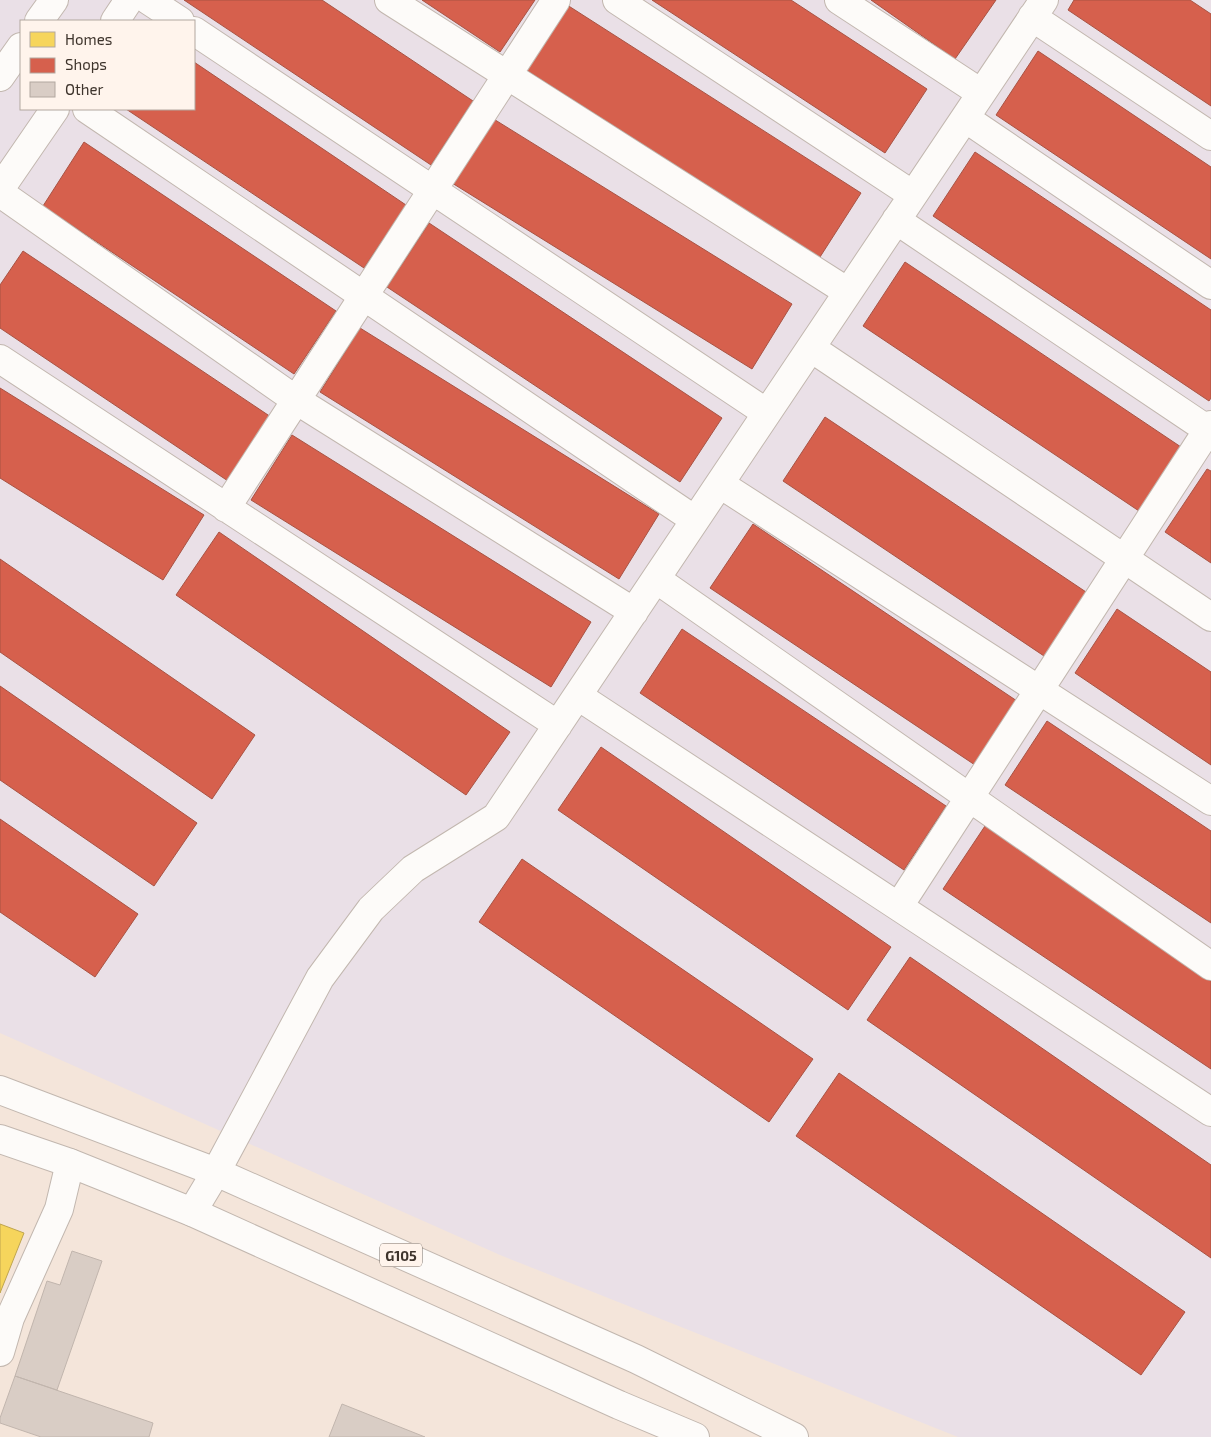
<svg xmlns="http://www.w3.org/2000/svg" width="1211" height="1437" font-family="'Exo 2',sans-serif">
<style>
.commercial{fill:#eae0e7;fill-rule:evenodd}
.homes{fill:#f6d55c;stroke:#bfa54e}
.shops{fill:#d6604d;stroke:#a85343}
.building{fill:#d9cdc5;stroke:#c1b5ad}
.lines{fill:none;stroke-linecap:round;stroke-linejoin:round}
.minor-casing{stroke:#c2b7af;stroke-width:30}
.highway-casing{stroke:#c2b7af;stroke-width:30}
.minor{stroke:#fdfbf9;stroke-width:28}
.highway{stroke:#fdfbf9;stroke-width:28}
.labels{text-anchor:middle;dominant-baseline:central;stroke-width:5;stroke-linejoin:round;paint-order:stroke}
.shield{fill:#fff4ec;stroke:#786e66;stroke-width:1}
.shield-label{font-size:14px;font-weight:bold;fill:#3e342c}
</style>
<rect width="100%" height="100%" fill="#f4e5da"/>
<path class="commercial" d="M0,0H1211V1437H958L500,1255L0,1033ZM21,21H194V109H21Z"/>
<path class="homes" d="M0,1224L24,1233L0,1293Z"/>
<path class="shops" d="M184,0H322L473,101L431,165Z
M422,0H535L500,52Z
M652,0H791L927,89L885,153Z
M871,0H996L955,59Z
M1074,0H1190L1211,14V106L1068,10Z
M564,3L861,193L820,257L523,68Z
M1038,51L1211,167V259L996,115Z
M194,62L406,205L364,268L126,109H194Z
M492,118L792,304L752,369L452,183Z
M84,142L336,311L294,374L43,206Z
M975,152L1211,310V398L1209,401L933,216Z
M429,223L722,418L680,482L387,287Z
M23,251L274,419L231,483L0,328V285Z
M905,262L1181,447L1139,511L863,326Z
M360,328L659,514L619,579L320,392Z
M0,388L204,515L163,580L0,478Z
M825,417L1089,594L1047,658L783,481Z
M292,435L591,622L551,687L251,500Z
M1207,469L1211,471V563L1165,532Z
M753,524L1017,701L975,765L710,588Z
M219,532L510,732L466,795L176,595Z
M0,559L255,735L212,799L0,652Z
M1117,609L1211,672V765L1075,673Z
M682,629L946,806L904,870L640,693Z
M0,686L197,823L154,886L0,780Z
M1047,721L1211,831V923L1005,785Z
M601,747L891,947L848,1010L558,810Z
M0,819L138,914L95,977L0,912Z
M985,826L1211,977V1069L943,889Z
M522,859L813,1059L769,1122L479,922Z
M910,957L1211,1165V1258L867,1020Z
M839,1073L1185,1312L1141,1375L796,1136Z"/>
<path class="building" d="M72,1251L102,1261L57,1390L15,1376L47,1281L60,1285Z
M15,1376L153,1423L149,1437H41L0,1423V1418Z
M342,1404L425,1437H329Z"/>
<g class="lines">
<g class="minor-casing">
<path id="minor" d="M148,0L180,21
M389,0L848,292
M617,0L913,195
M839,0L981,93
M1032,17L1211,136
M39,21L54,0
M115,21L129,0
M194,31L767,413
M0,77L21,47
M87,109L695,520
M965,118L1211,285
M0,189L55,109
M0,193L296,400L634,612
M896,220L1211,432
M811,348L1211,617
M0,359L558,725
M720,484L1211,801
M226,508L556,0
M656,579L1211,966
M578,696L1211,1112
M899,906L1211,425
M192,1212L216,1172L320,978L371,909L413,869L496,817L1044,0
M0,1352L10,1318L59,1209L70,1163"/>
</g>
<g class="highway-casing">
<path id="highway" d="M0,1090L216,1172L636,1359L794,1437
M0,1139L70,1163L192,1212L619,1405L695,1437"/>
</g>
<use href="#minor" class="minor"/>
<use href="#highway" class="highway"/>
</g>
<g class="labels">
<rect class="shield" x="380" y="1243.5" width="42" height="23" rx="4"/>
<g class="shield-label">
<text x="401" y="1255">G105</text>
</g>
</g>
<rect x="20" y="20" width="175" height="90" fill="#fff4ec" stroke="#b2a79f"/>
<rect x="30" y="32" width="25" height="15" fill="#f6d55c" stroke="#b2a79f"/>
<text x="65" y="45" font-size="15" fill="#3e342c">Homes</text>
<rect x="30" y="58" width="25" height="15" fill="#d6604d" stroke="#b2a79f"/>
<text x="65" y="70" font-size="15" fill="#3e342c">Shops</text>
<rect x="30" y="82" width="25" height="15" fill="#d9cdc5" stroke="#b2a79f"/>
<text x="65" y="95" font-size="15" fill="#3e342c">Other</text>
</svg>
